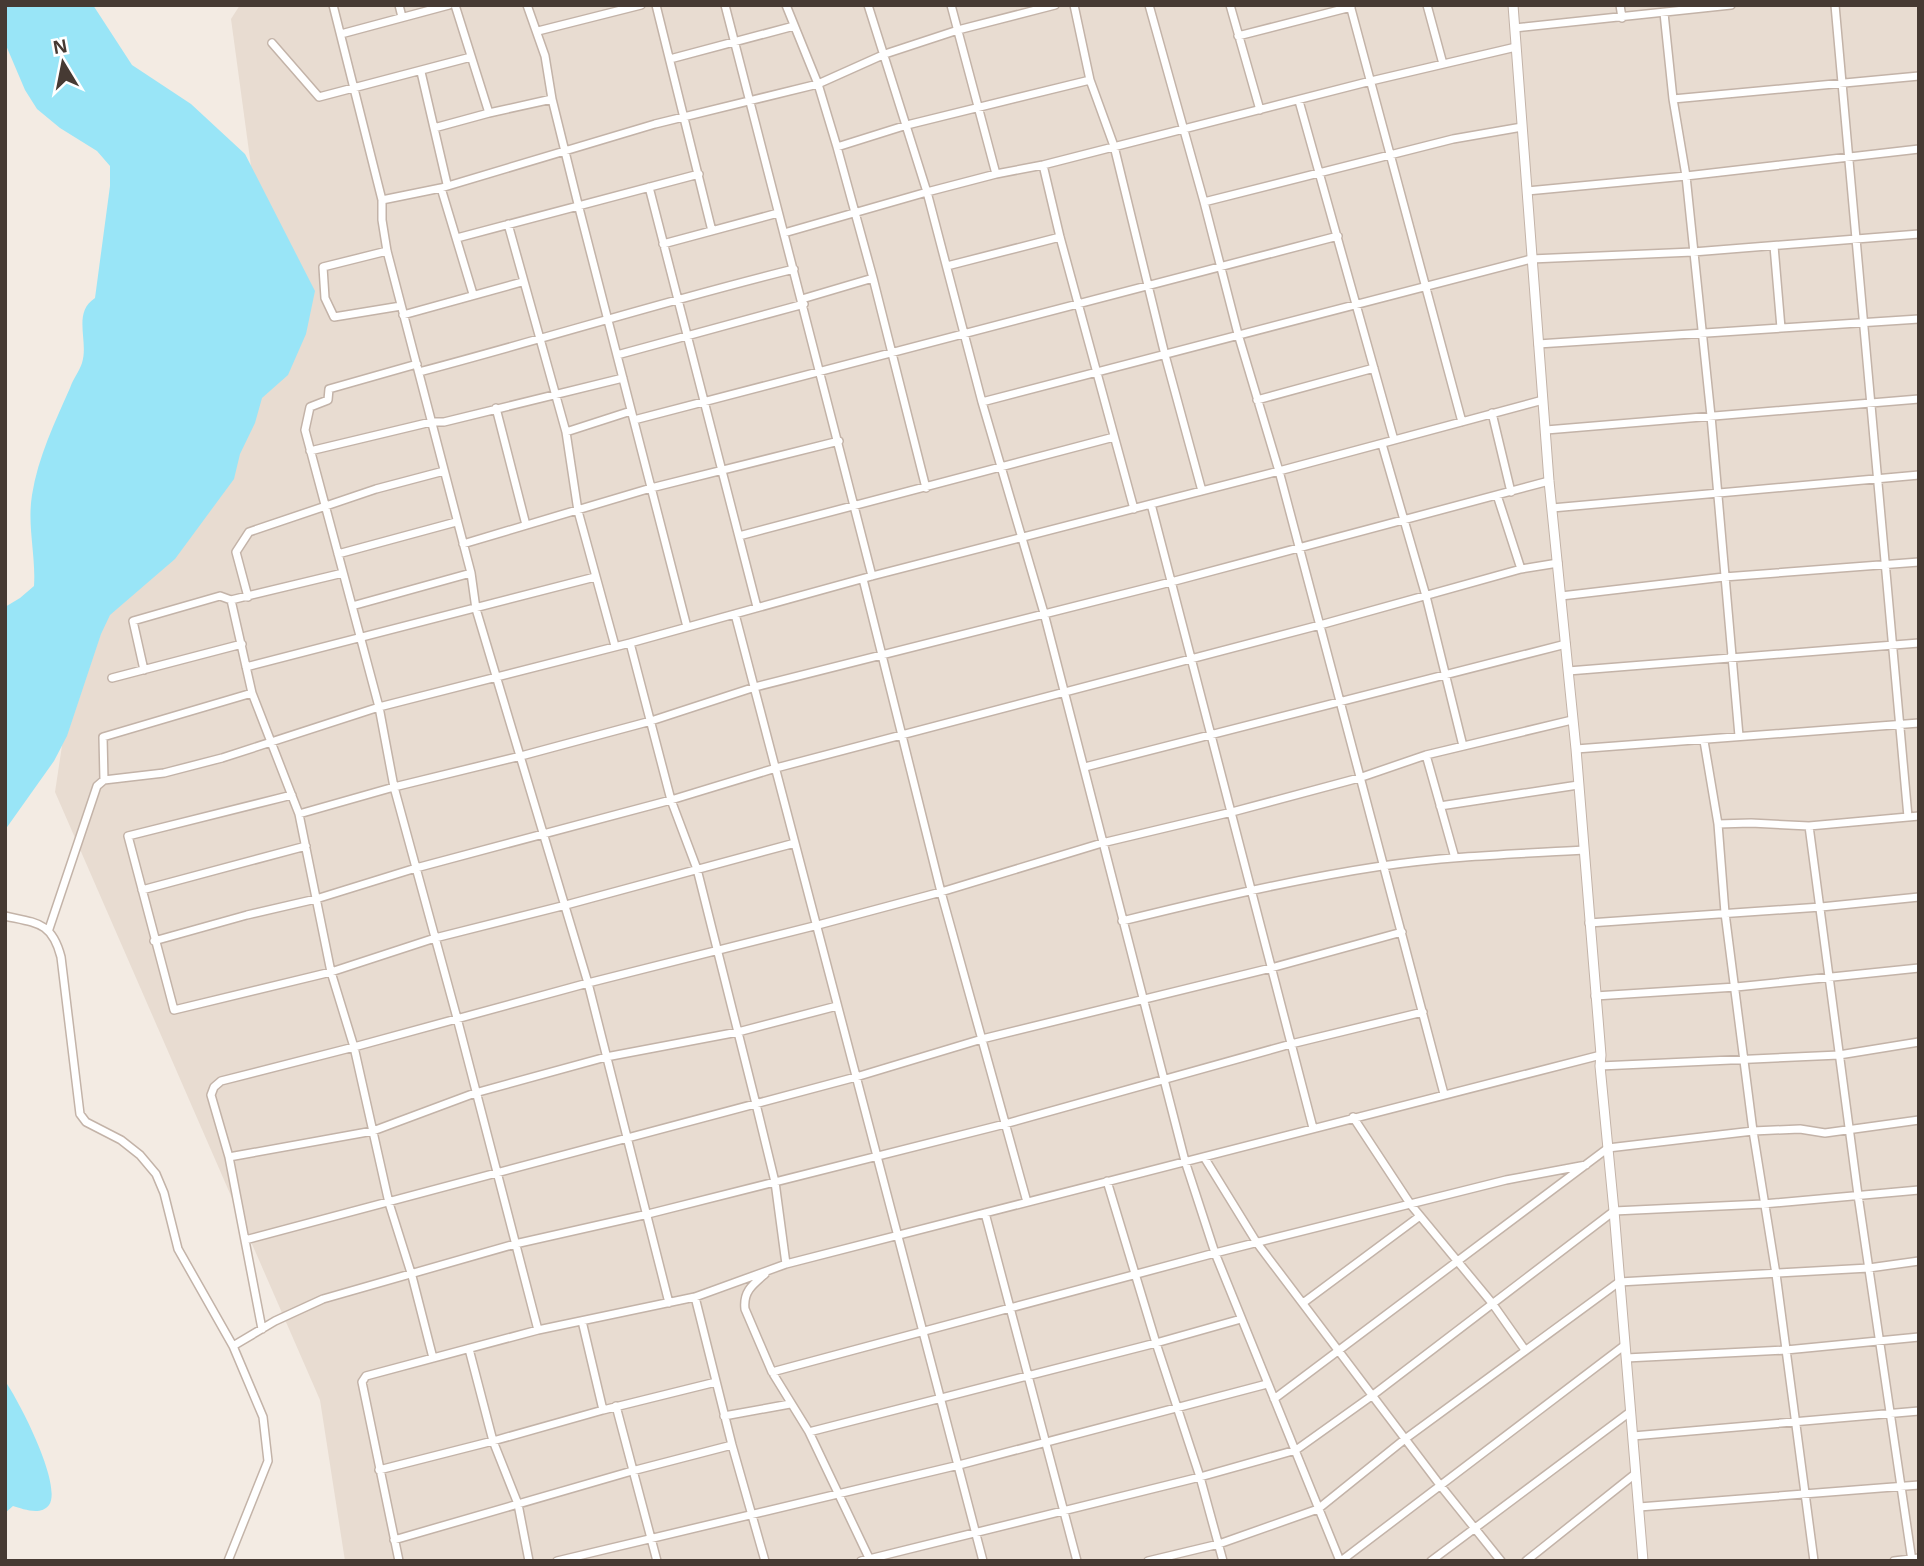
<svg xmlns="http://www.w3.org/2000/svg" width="1924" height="1566" font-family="Arial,sans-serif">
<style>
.residential{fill:#e8dcd1}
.water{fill:#99e5f7}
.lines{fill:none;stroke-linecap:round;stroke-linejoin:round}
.minor-casing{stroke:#c3b3a8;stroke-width:10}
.tertiary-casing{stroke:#c3b3a8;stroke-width:11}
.minor{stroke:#fff;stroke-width:7}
.tertiary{stroke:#fff;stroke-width:9}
</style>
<rect width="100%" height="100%" fill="#f3ebe3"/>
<path class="residential" d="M240,5H1919V1561H345L320,1400L55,792L76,653L256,203L231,19Z"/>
<path class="water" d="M5,5H93L132,65L191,104L245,154L315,291L306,334L288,375L262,398L255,423L240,454L234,479L175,559L110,615L101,634L67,736L54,761L5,830V607L20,598L34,586C36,555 27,526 32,495C38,457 55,422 70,388C73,379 79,372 82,363C89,341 72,313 95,298L110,186V166L97,151L60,128L37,109L25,90L5,43Z
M5,1381C18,1399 63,1485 49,1505C41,1516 23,1509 13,1506L5,1513Z"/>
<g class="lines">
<g class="minor-casing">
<path id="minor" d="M333,5L382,200V220L387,251L471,573L476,609L588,983L669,1303
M399,5L402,17
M455,5L489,113L552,99
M527,5L545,56L552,99L578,204L687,627
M656,5L712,231
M725,5L872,576
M786,5L818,84L837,147L873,278L926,488
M868,5L927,192L982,402L1044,613L1185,1161L1215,1253L1340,1561
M951,5L996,174
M1074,5L1090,80L1114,146L1165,355L1202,491
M1149,5L1204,202L1238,334L1279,471L1444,1094
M1230,5L1260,110
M1350,5L1462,422
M1427,5L1443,64
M1620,5L1622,18
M1835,5L1908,817
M1664,13L1673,99L1686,176L1711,416L1739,736
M1515,28L1731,5
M538,31L641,5
M341,34L449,5
M1238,36L1351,7
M272,43L319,97L471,57
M670,59L794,26
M421,72L447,184
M1673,99L1919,76
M1299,101L1394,440
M434,128L489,113
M837,147L907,125L1090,80
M1043,165L1060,237L1134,509
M649,187L757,607
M441,188L473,294
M1527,191L1686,176L1919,149
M382,200L441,188L655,124L818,84L885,54L958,30L1055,5
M1204,202L1453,139L1522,127
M508,224L566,432L578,511L615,646
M784,233L927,192L996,174L1043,165L1371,81L1516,47
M457,238L699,174
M663,244L778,213
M1774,246L1781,328
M387,251L323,267L325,298L334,317L401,306
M947,266L1060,237
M802,299L873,278
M403,315L522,282
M1538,344L1919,319
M617,355L804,304
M417,364L329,389L328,400L310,407L305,430L379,707L394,787L457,1018L538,1330
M419,372C544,339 668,300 794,269
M1257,400L1374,368
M982,402L1531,259L1693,252L1919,234
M496,408L526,525
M1492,413L1511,492
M634,420L1338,236
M1546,430L1919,399
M566,432L631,411
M1382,444L1426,596L1463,746
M310,451L431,422H444L623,378
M1497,495L1521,569
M1151,504L1313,1128
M1552,508L1919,475
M739,536L1114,437
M463,544L651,488L839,441
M338,554L456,522
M863,579L941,892L1027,1202
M1561,596L1724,577L1919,562
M248,597L236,552L249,532L376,489L444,471
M231,600L252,693L299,814L331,972L354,1047L389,1203L412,1276L433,1358
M352,606L471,573
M735,614L983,1561
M630,643L671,800L697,869L756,1104L775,1182L786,1264
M246,667L595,577
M144,670L133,621L220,596L231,600L343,573
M1568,671L1919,643
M112,678L242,644
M1704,741L1718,824L1725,913L1753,1131L1776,1274L1814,1561
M1576,749L1919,723
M1426,755L1455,858
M1085,767L1566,644
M104,780L103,737L252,693
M292,795L128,836L174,1010L331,972L435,938L566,905L795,843
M1440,806L1578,785
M299,814L394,787L521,756L651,721L755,687L1171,582L1549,481
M1718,824L1751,823L1809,826L1919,816
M1809,826L1858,1195L1912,1561
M142,890L306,846
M5,916C37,923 52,922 61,957L80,1114L86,1122L121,1140L140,1155L156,1174L164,1193L178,1249L233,1346L263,1417L268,1461L228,1561
M1122,921C1208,900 1295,879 1382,866C1449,856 1517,854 1584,850
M1589,923L1821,907L1919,897
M49,929L97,786L104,780L164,773L222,758L379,707L630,643L872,576L1279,471L1543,400
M154,941L247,915L316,899L416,868L671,800L776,768L1320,625L1521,569L1558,563
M1595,996L1736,987L1919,968
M1600,1066L1839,1055L1919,1042
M1353,1117L1411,1205L1492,1303L1525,1350
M229,1157L373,1131L475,1093L606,1057L738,1032L837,1006
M1204,1157L1257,1243L1440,1485L1501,1561
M1107,1181L1156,1343L1200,1477L1223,1561
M985,1213L1077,1561
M245,1240L856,1077L982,1039L1271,968L1402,932
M765,1274C752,1285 743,1292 745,1309L772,1372L809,1432L870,1560
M695,1297L732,1445L765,1561
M1303,1303L1420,1216
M582,1321L603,1410
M262,1329L229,1157L211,1095L214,1087L221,1081L354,1047L588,983L818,925L941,892L1102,843L1232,812L1359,778L1426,755L1572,720
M233,1346L275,1321L323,1299L515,1244L648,1214L1005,1124L1291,1044L1423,1012
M469,1349L493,1441L518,1504L529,1561
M1626,1358L1786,1350L1919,1337
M772,1372L1215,1253L1506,1180L1586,1165
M1274,1399L1608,1148L1753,1131L1800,1129L1825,1133L1919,1120
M616,1406L657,1561
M724,1416L790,1404
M809,1432L1156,1343L1241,1319
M1633,1436L1919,1411
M379,1470L493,1441L603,1410L716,1382
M1639,1507L1919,1485
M394,1540L632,1471L732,1445
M399,1561L362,1382L366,1376L538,1330L695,1297L786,1264L1601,1055
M557,1561L959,1465L1267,1384
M861,1561L1200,1477L1296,1450L1373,1395L1614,1211L1763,1204L1919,1190
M1148,1561L1219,1544L1318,1509L1405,1439L1619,1282L1869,1268L1919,1261
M1341,1561L1625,1345
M1431,1561L1630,1412
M1526,1561L1635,1474
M1894,1561L1919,1558"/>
</g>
<g class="tertiary-casing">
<path id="tertiary" d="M1513,5L1549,481L1576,749L1601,1055L1600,1066L1614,1211L1643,1561"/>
</g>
<use href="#minor" class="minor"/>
<use href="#tertiary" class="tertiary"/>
</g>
<rect width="1924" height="1566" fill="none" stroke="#463a33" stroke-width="14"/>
<g transform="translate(63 63) rotate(350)" stroke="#ffffff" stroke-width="5" paint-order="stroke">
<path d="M0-5L12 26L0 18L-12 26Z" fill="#463a33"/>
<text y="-10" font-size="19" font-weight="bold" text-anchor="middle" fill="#463a33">N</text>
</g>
</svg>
